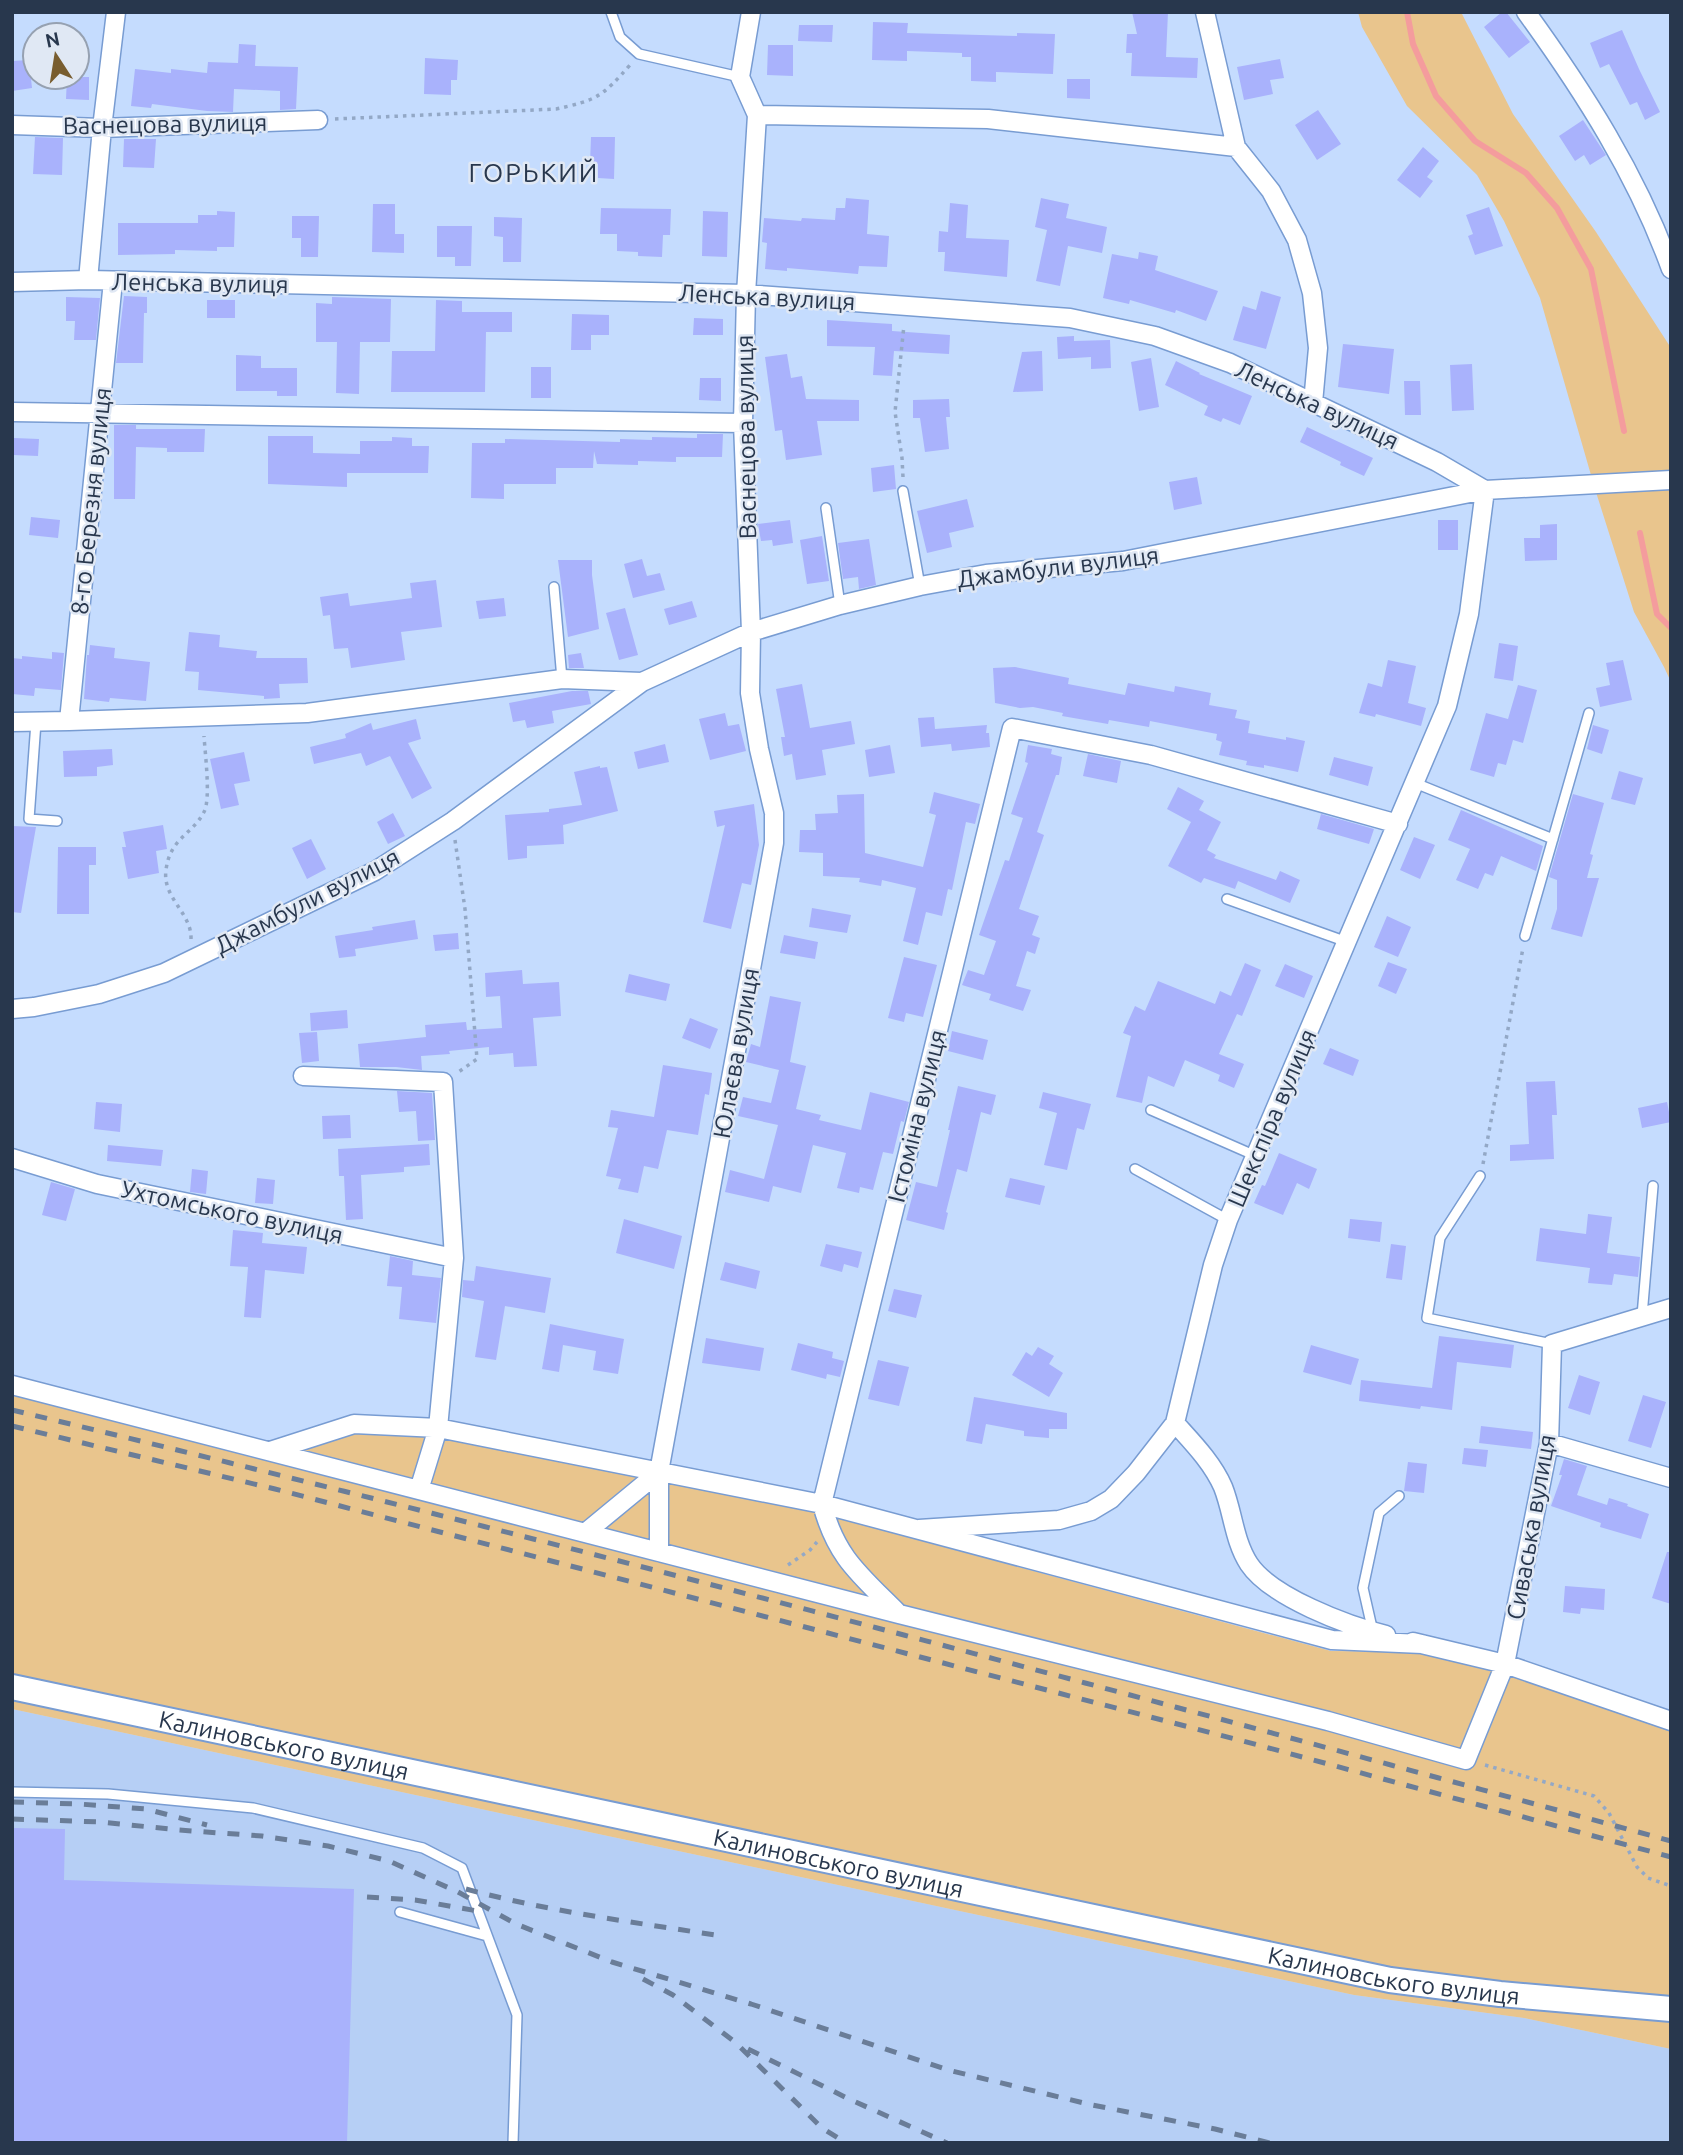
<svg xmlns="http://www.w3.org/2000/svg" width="1683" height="2155" font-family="Ubuntu,sans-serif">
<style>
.built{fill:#b6cff5}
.green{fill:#e9c58d}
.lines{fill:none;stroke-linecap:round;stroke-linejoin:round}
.stream{stroke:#f49c9d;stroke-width:6}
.building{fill:#a9b2fc}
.lane-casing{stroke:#789cd2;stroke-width:12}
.street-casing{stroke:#789cd2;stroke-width:21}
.secondary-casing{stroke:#789cd2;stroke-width:28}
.path{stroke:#93a8c6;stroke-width:3.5;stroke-dasharray:3.5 5;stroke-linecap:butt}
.lane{stroke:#fff;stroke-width:9}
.street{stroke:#fff;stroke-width:18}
.secondary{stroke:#fff;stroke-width:24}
.rail{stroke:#6a7d98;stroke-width:5;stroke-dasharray:12 12;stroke-linecap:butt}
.labels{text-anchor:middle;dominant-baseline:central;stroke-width:5;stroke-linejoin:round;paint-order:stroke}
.street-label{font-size:24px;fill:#28374d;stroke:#e0e8f4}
.neighbourhood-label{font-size:26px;letter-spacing:2px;fill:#28374d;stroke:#e0e8f4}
</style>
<rect width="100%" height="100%" fill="#c5dcfe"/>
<path class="built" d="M12,1709L1354,1995L1524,2018L1671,2049V2143H12Z"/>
<path class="green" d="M1358,12H1461L1513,114L1596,232L1671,348V682L1664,667L1634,612L1595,489L1540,298L1504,221L1477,175L1407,106L1362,27Z
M12,1394L268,1459L355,1432L429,1435L818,1513L1331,1651L1423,1652L1506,1673L1671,1730V1999L1391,1971L12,1678Z
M12,1697L1388,1990L1671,2018V2049L1524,2018L1354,1995L12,1709Z"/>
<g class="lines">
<path class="stream" d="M1407,12L1413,44L1436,96L1475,141L1526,173L1557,208L1591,269L1624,431
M1640,533L1657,614L1671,628"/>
</g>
<path class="building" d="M1132,12H1168L1166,57L1198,58L1197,78L1131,76L1132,53H1126L1127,34H1137Z
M1502,12H1506L1530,42L1509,58L1484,27Z
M873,22L908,23L907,33L1017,36V33L1055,34L1053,74L996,72V82L971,81V57H962V53L907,51V61L872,60Z
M799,25H833L832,42L798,41Z
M1622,30L1639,69L1660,112L1645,120L1637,102L1630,105L1609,64L1600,68L1590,43Z
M239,44L256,45L255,66L298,67L296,109L280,110V91L234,89L233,112L207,111L152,104L151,108L131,106L135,69L171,73V69L207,73L208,62L238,63Z
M768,45H793V76L767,75Z
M425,58L458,60L457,80H451V95L424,94Z
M1280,59L1284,78L1270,80L1273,94L1244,100L1237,67Z
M29,60L32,88L12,91V61Z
M67,77H89V100L66,99Z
M1067,79H1090V99L1067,98Z
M1318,110L1341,144L1317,160L1295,125Z
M1583,120L1606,155L1590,165L1584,155L1575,161L1559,136Z
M35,137L63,138L62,175L33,174Z
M591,137H615L614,179L598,178V164H590Z
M124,139H156L154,168L123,167Z
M1423,147L1439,161L1427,177L1433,181L1420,198L1397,180Z
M846,198L869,200L867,234L889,236L887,267L859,266L858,274L787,268V271L765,269L767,243L762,242L764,218L801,221L802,218L835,220L836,208H845Z
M1041,198L1069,204L1066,218L1107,227L1102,253L1068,246L1060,286L1036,281L1047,230L1035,227Z
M950,203L968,205L966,238L1009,240L1007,277L944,271L945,252H938L939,231L948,232Z
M373,204H395V234H404V253L372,252Z
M1489,207L1503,246L1475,255L1468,236L1473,234L1466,215Z
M601,208L671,209L670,235H663L662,257L638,256V252L617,251V234H600Z
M217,211L235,212L234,247H217V251L175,250V254L118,255V223H198V215H217Z
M703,211L728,212L727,257L702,256Z
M292,216H319L318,257H301V238H292Z
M494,217L522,218L521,262H503V237L494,236Z
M437,226H472L471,266H455V257H437Z
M1139,252L1158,256L1155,270L1218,291L1206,321L1176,310L1175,313L1130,300L1129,304L1103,298L1112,254L1138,259Z
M1261,291L1281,297L1266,349L1233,340L1243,306L1256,310Z
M124,296L147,297V313H144L143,363H116Z
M66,297L100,298L96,340H74L75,321H66Z
M332,297L391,299L390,342H360L359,394L336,393L337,342H316V303L332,304Z
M207,300H235V318H207Z
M436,300L462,301V312H512V332H486L485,392H391L392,351H435Z
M572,314L609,315V335H591V350H571Z
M694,318L723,319V335H693Z
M827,320L892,324V331L950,335L949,354L894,351L892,376L873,375L875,347L827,346Z
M1074,336V341L1110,340L1111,368L1091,369V357L1058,359L1057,337Z
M1343,344L1394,349L1389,394L1338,387Z
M1042,351L1043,391L1013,392L1022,352Z
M787,354L791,378L802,376L806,399L859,400V421H817L822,455L786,460L782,430L775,431L765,357Z
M236,355L261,356V368H297V396H277V391H236Z
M1151,358L1159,407L1139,411L1131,362Z
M1176,361L1200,373L1199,374L1252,396L1240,425L1223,418L1221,422L1204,415L1208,406L1165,385Z
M1472,364L1474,410L1452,411L1450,365Z
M531,367H551V398H531Z
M700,378H721V401L699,400Z
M1404,381H1420L1421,415H1405Z
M949,399L950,417H946L949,449L925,452L920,418H913V400Z
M114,425H136V429H205L204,452H167V448L136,447L135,499H114Z
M1307,427L1373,458L1364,476L1340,465L1341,462L1300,442Z
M697,434H723L722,457H676V462L638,461V465L597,464L594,451L593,468H556V484H504V499L471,498L472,443H505V439L620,442V439L652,440V437L697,438Z
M268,436H313V453L360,454V441H392V437L412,438V446H429L428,473H347V487L268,484Z
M14,438L39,439L38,456L13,455Z
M894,465L896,489L873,492L871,468Z
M1197,477L1202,504L1174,510L1169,482Z
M967,499L974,527L949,533L952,547L927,553L917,511Z
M31,517L60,520L58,538L29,535Z
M790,520L793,543L773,546L772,540L761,541L758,524Z
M1438,520H1458V550H1438Z
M1557,524V560L1525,561L1524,538H1540V525Z
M822,536L829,581L807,584L800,540Z
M869,539L876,585L859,589L858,577L843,579L838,543Z
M642,559L647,576L660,573L665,590L633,598L624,564Z
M558,560H592V575L599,629L568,637Z
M436,580L442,627L401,632L405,660L351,668L348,648L334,649L330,615L323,616L320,597L348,593L350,606L412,598L410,583Z
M504,598L506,616L479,619L476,601Z
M692,601L697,617L669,625L664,609Z
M625,608L638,655L619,660L606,613Z
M189,632L220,635L219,647L257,651L256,658H307L308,683L279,684L280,698L264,699V696L198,690L199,672L185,671Z
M1499,643L1518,646L1513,681L1494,678Z
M90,645L115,648L114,658L150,662L146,701L110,698L109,702L84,699L87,655H89Z
M52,652L64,653L61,690L35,688L34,696L12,694V658L22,659V656L52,659Z
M581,653L584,668H569L568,655Z
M1388,660L1416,666L1408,703L1426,708L1421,726L1376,714L1375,717L1359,713L1368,683L1382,687Z
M1623,660L1632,700L1600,707L1596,688L1610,685L1606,663Z
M1015,667L1069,678L1068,684L1125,695L1128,683L1174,692L1175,686L1211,693L1209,705L1237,710L1235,718L1250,721L1248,733L1286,740V737L1305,741L1298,772L1264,765V768L1246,765L1247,761L1219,755L1222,742L1216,740L1217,734L1150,721L1149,727L1109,720L1108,724L1062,716L1063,713L1033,707L1020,708L995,703L993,668Z
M802,684L810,728L851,721L855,744L822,750L826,775L796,780L792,754L784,756L781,737H785L776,689Z
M1518,685L1537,690L1523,743L1513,740L1506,765L1498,763L1494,777L1470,770L1486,713L1508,719Z
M572,691H588L591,704L552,711L554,723L527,728L525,720L513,722L509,703Z
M725,713L728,726L739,724L746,751L710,760L699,719Z
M934,717L935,729L987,725L986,733H989L990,747L952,751L951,744L921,747L918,718Z
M416,719L421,739L408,743L432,788L412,799L390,756L366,766L361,753L314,764L310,747L346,738L345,734L371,723L373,730Z
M1593,725L1609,730L1602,754L1587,749Z
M665,744L669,762L638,769L634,752Z
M890,745L895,773L869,777L865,750Z
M1028,745L1052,749L1051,754L1062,757L1059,775H1056L1037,832L1044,835L1019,909L1039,916L1032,935L1040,938L1035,954L1027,951L1016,986L1031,990L1023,1011L989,1000L991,994L962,985L968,970L984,975L996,941L979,935L1005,860L1009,861L1023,818L1011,814L1028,763L1025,762Z
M112,749L113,765L97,767V776L64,777L63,751Z
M244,752L250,781L234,784L239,805L221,809L210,759Z
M1088,754L1121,761L1117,783L1083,776Z
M1334,757L1373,767L1368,786L1329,775Z
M600,766V768L607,767L618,811L563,825L564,844L527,846V858L508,860L505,815L549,812V809L582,805L574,772Z
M1619,771L1643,778L1635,805L1611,799Z
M1178,787L1204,801L1199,810L1221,822L1207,850L1216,855L1214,858L1276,880L1280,871L1300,880L1290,903L1238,881L1235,889L1204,878L1201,883L1168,866L1191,822L1167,809Z
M934,792L980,804L975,824L966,822L952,890L948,889L942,916L926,912L918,945L903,941L916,888L882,880L881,886L859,882L860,878L823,876V853L799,852L800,830H816L815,814L838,813L837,795L864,794L865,853L923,867L936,815L929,813Z
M1573,794L1604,803L1590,854L1593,855L1587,878H1599L1582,937L1551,929L1557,909V880L1549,877Z
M754,804L759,845L751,885L742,883L731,929L703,922L725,825L717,827L714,811Z
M1461,810L1543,846L1536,871L1501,856L1493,876L1485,873L1478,889L1456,880L1470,849L1448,840Z
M393,813L405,836L388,844L377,822Z
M1321,814L1374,829L1369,844L1317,829Z
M163,825L167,849L156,851L159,873L128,879L122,847H126L123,832Z
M12,826L36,827L21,913L12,912Z
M1414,837L1435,845L1420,879L1400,870Z
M311,839L326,869L307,879L292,848Z
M58,847H96V865H89V914H57Z
M812,908L851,915L847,933L809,927Z
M1387,916L1411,927L1398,957L1374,947Z
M415,920L418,939L355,949L356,956L339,958L335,936L373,930L372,927Z
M458,933L459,949L435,951L433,935Z
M784,935L818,942L815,959L780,953Z
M904,957L937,965L923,1017L906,1013L904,1022L888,1018Z
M1388,962L1407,969L1396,994L1378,986Z
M1245,963L1261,970L1242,1016L1237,1014L1219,1054L1244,1064L1234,1088L1218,1081L1220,1075L1185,1060L1174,1087L1148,1076L1142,1103L1116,1097L1131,1036L1123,1033L1135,1006L1145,1011L1158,981L1215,1004L1220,991L1231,996Z
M1285,964L1313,976L1304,998L1275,986Z
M522,970L523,984L559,982L561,1016L533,1018L537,1066L514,1067L513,1053L489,1055V1047L449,1051L450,1054L421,1056L422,1070L396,1067H360L358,1044L426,1037L425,1025L466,1022L467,1030L502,1028L500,996L486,997L485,973Z
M629,974L670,984L666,1001L625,992Z
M770,996L801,1002L790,1062L806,1066L796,1109L821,1115L819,1120L861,1130L870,1092L909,1102L904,1122L901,1121L893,1154L883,1152L873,1190L860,1187L859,1193L837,1188L846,1153L813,1145L801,1193L773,1186L769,1202L725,1192L730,1170L764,1179L778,1125L738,1116L743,1097L771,1103L779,1070L746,1062L751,1044L760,1047Z
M347,1010L348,1028L311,1031L310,1013Z
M690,1018L718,1029L710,1049L682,1038Z
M952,1031L988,1040L983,1060L948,1051Z
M317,1032L319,1061L302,1063L299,1033Z
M1330,1048L1359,1060L1353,1076L1323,1064Z
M663,1065L712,1073L709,1095L705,1094L698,1135L667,1130L658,1169L644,1166L638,1193L618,1189L621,1179L606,1176L618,1128L608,1127L611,1110L654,1117Z
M1555,1081L1557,1115H1552L1554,1159L1510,1161V1145L1529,1144L1526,1082Z
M958,1086L996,1095L991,1115L981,1112L967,1172L957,1169L946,1212L948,1213L944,1230L906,1220L916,1182L937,1187L950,1130H948Z
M397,1091L432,1093L435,1140L418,1141L416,1111L399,1112Z
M1043,1092L1091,1104L1084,1130L1077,1128L1067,1170L1044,1165L1057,1113L1039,1108Z
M96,1102L122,1104L120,1132L94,1129Z
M1667,1102L1671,1122L1642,1128L1638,1108Z
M350,1115L351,1138L323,1139L322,1116Z
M429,1144L430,1165L404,1167V1172L361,1175L363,1219L346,1220L344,1176H339L338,1149Z
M108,1145L163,1150L161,1166L107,1161Z
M1279,1153L1317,1169L1309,1189L1297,1183L1283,1215L1254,1203L1262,1185L1265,1186Z
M192,1169L208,1171L206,1194L190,1192Z
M257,1178L275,1180L273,1204L255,1203Z
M1010,1178L1045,1186L1040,1205L1005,1197Z
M51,1182L75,1189L66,1221L42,1215Z
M1588,1214L1612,1217L1607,1253L1640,1257L1638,1277L1614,1274L1612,1285L1588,1283L1590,1268L1536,1261L1540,1228L1586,1234Z
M624,1219L682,1236L674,1269L616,1253Z
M1350,1219L1382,1222L1380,1242L1348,1238Z
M233,1230L263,1233L262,1243L307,1247L304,1274L265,1270L261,1318L244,1317L248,1267L230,1266Z
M826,1244L862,1252L858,1268L844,1264L842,1272L820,1266Z
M1391,1244L1406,1246L1402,1280L1386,1278Z
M390,1256L413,1261L412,1275L441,1278L436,1323L399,1319L402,1287L387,1286Z
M725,1262L760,1271L756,1289L720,1280Z
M476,1266L551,1278L545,1313L505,1306L496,1360L475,1357L484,1301L462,1297L463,1280L474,1281Z
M894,1289L922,1295L916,1318L888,1311Z
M550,1324L624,1339L618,1374L593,1370L596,1351L563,1345L559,1372L542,1369Z
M1439,1336L1514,1345L1511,1368L1457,1362L1452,1410L1421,1406L1420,1409L1359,1401L1361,1380L1432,1388Z
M706,1338L764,1348L760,1371L702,1363Z
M798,1343L833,1352L832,1358L844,1361L840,1377L827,1374L826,1379L791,1370Z
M1311,1345L1359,1359L1351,1385L1303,1372Z
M1038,1347L1054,1356L1049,1364L1063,1373L1049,1397L1012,1375L1026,1352L1032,1356Z
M878,1360L909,1367L899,1406L868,1399Z
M1579,1375L1600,1382L1590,1415L1568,1408Z
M1643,1395L1666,1402L1651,1448L1628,1441Z
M974,1397L1067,1413V1429H1049V1438L1024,1436V1431L986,1424L982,1444L966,1441Z
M1481,1426L1533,1432L1531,1449L1479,1443Z
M1464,1448L1488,1450L1486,1467L1462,1464Z
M1564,1459L1587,1466L1577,1495L1607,1505L1609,1498L1628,1504L1627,1506L1649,1514L1641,1539L1600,1527L1601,1523L1551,1506L1562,1475H1559Z
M1408,1462L1427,1464L1424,1493L1404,1491Z
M1667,1552H1671V1604L1652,1598Z
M1565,1586L1605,1589L1604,1610L1581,1608L1580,1614L1563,1612Z
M12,1828L65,1829L64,1880L354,1889L347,2143H12Z"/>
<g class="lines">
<g class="lane-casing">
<path id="lane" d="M611,12L620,37L639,54L740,77
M903,491L920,586
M826,508L840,605
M554,587L562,679
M36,722L29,819L57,821
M1415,783L1553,839
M1227,899L1347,942
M1525,936L1589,713
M1151,1110L1256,1156
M1135,1169L1228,1220
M1480,1176L1440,1238L1427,1318L1552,1344
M1642,1316L1653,1186
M1373,1632L1363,1588L1379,1513L1399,1496
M12,1792L108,1794L253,1808L423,1848L462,1868L517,2015L513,2143
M400,1912L487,1936"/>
</g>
<g class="street-casing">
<path id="street" d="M1205,12L1236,147L1271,191L1297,240L1312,293L1318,348L1313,403
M1526,12C1584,92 1637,175 1671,269
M757,115L988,119L1236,147
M12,125L102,128L318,120
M88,280L102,128L116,12
M12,282L88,280L746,294L1070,318L1155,336L1230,363L1437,462L1485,490
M12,412L743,423
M69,721L113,281
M12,722L69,721L307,713L562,679L642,682
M12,1009L34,1007L99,994L164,973L375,871L453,821L642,682L751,632L840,605L920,586L986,574L1123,561L1485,490L1671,480
M303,1076L443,1082L454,1258L438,1428L419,1490
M12,1158L97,1184L454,1258
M12,1385L899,1614L1328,1721L1466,1760L1505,1664L1549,1443L1552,1344L1671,1308
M1175,1423C1192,1442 1212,1462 1223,1487C1233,1512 1234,1541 1249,1564C1271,1597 1348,1626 1386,1635
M1549,1443L1671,1478
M270,1451L354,1424L438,1428L822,1504L1332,1640L1422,1644
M919,1529L1059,1520L1091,1511L1111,1499L1136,1473L1175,1423L1213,1265L1228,1220L1447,706L1469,614L1485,490
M585,1533L659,1472
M659,1552V1472L774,843V813L759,749L750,693L751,632L743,423L746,294L757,115L740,77L751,12
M897,1612C859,1574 836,1557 822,1504L1012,728L1151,755L1398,824
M1413,1642L1505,1664L1671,1721"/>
</g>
<g class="secondary-casing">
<g id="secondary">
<path id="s1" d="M12,1687L1390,1980L1500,1994L1671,2009"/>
</g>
</g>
<path class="path" d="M335,119L556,109C597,100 602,97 630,65
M903,477L902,458L895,412L904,325
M455,840L465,909L477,1059L457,1073
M191,939C192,913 162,898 166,870C170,838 192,835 204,812C211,799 205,753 204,736
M1483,1164L1523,948
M788,1565L810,1550L817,1542
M1485,1765L1594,1796L1609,1813L1637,1867L1648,1878L1671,1886"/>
<use href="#lane" class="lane"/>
<use href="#street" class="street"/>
<use href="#secondary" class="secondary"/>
<path class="rail" d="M12,1410C568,1543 1120,1691 1671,1841
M12,1426L275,1489L1258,1745L1671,1857
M12,1802L79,1804L146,1809L207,1825
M12,1819L101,1822L179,1830L262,1836L328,1846L389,1861L458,1892L516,1924L612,1962L751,2004L948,2070L1092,2105L1215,2129L1270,2143
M466,1889C547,1911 632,1922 715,1935
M367,1897L415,1900L483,1912
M643,1979L673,1995L735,2042L822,2128L846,2143
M748,2049L849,2099L947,2143"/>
</g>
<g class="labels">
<g class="street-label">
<text transform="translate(165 124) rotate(-1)">Васнецова вулиця</text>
<text transform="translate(200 283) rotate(1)">Ленська вулиця</text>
<text transform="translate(767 297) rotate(3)">Ленська вулиця</text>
<text transform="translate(1317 405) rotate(25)">Ленська вулиця</text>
<text transform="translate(746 437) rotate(-91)">Васнецова вулиця</text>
<text transform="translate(91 501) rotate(-84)">8-го Березня вулиця</text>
<text transform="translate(1058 567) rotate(-7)">Джамбули вулиця</text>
<text transform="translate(307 901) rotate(-27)">Джамбули вулиця</text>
<text transform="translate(736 1053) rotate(-80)">Юлаєва вулиця</text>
<text transform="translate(917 1116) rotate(-76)">Істоміна вулиця</text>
<text transform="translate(1272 1118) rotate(-67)">Шекспіра вулиця</text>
<text transform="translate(232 1212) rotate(12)">Ухтомського вулиця</text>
<text transform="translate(1531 1527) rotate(-80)">Сиваська вулиця</text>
<text stroke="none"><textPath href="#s1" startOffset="278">Калиновського вулиця</textPath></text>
<text stroke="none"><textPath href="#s1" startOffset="845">Калиновського вулиця</textPath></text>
<text stroke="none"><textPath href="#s1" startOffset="1412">Калиновського вулиця</textPath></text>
</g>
<g class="neighbourhood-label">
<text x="534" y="172">ГОРЬКИЙ</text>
</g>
</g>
<rect width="1683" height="2155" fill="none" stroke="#28374d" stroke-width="28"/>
<g transform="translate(56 56) rotate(348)"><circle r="33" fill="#e0e8f4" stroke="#96a1b1" stroke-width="2"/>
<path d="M0-5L12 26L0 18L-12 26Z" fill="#785d2f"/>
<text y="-10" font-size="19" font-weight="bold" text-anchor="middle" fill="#28374d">N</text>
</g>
</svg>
